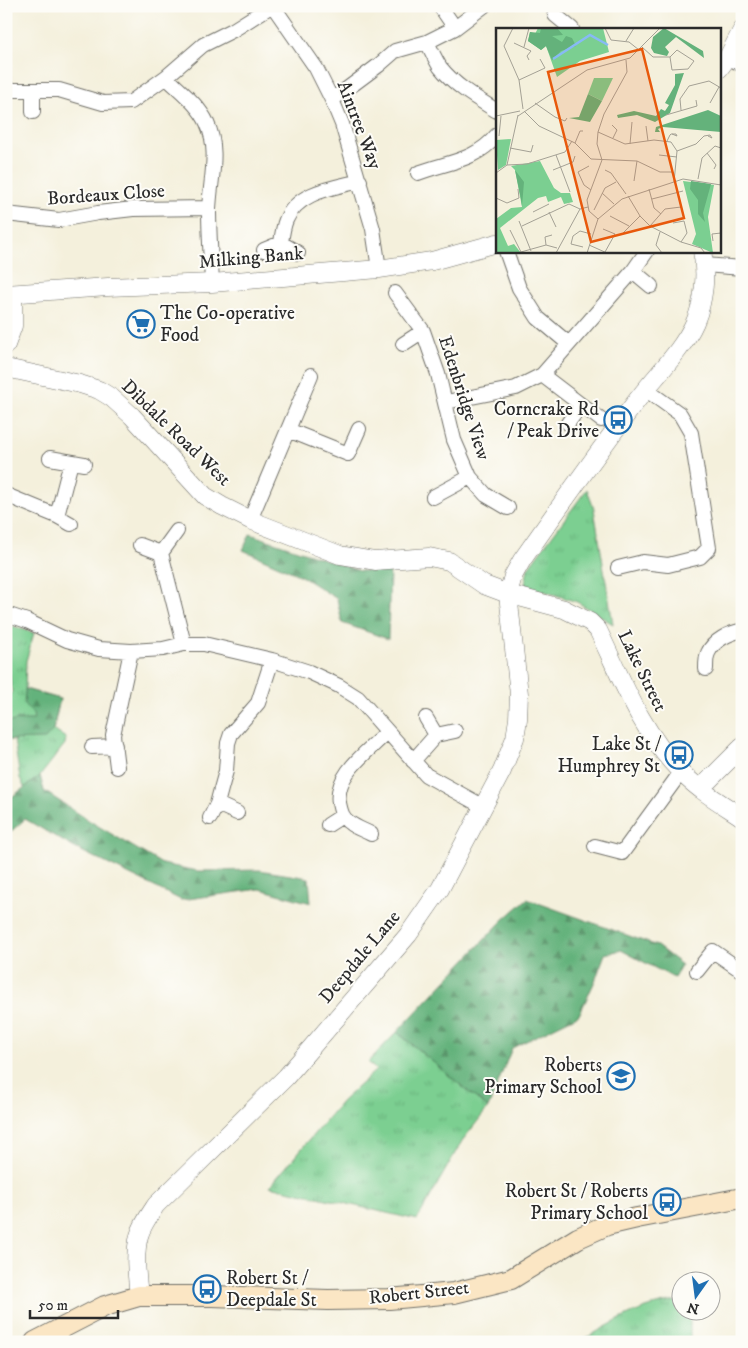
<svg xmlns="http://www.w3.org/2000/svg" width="748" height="1348" font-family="'IM FELL DW Pica',serif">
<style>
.grass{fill:url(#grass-tufts);stroke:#537d5e}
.forest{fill:url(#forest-firs);stroke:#486e53}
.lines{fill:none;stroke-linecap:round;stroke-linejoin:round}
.minor-casing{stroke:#717069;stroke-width:16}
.tertiary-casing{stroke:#717069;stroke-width:19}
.secondary-casing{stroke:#717069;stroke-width:22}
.minor{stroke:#fff;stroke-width:14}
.tertiary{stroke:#fff;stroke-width:18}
.secondary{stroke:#fbe6c4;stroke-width:20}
.labels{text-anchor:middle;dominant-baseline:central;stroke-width:4;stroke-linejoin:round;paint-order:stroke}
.street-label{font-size:19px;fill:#2b2b2b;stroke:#fdfcf7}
.poi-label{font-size:19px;fill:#2b2b2b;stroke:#fdfcf7;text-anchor:end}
.inset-river{fill:none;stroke:#87baf5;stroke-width:2.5}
.inset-road{fill:none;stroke:#a4a195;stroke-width:1}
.view{fill:#e8590c;fill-opacity:0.15;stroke:#e8590c;stroke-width:2.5}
.inset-edge{fill:none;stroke:#2b2b2b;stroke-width:2.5}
</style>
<defs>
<pattern id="grass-tufts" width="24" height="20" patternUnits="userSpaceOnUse" patternTransform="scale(1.25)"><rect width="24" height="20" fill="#7bcf91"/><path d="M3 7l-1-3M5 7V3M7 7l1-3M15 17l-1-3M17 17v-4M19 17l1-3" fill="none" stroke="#6ab27d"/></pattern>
<pattern id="forest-firs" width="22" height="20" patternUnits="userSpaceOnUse" patternTransform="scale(1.25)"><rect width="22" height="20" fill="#64b27b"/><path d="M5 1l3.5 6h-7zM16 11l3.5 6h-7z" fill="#539165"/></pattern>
</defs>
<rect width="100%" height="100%" fill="#fdfcf7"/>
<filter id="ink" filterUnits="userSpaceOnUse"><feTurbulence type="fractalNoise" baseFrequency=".02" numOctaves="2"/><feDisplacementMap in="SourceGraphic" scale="10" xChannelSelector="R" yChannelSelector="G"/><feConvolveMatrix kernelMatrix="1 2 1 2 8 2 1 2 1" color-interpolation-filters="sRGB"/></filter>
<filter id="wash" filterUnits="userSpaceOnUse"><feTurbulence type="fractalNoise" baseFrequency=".0096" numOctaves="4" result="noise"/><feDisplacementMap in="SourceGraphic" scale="20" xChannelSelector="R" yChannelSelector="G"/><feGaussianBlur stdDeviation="1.12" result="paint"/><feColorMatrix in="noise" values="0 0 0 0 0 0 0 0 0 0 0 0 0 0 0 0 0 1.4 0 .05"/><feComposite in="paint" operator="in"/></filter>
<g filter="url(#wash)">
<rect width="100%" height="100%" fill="#f4f0dc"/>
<path class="grass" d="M587,489L594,509L613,624L577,602L525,585L528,568Z
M6,624L34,633L26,661L25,689L60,699L53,730L66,738L65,744L40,776L44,791L24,787L20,778L14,740H6V698L12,692L9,670L6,669Z
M397,1032L488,1108L462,1141L417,1220L270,1186L342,1101L376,1070L368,1062Z
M680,1301V1310L690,1311V1342H579C613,1323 641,1304 680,1301Z"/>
<path class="forest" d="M250,534L360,571H390L388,639L342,623L337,599L301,576L243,550Z
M25,689L60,699L53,730L45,739L6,740V723L17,720H34L33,714L24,704Z
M40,776L44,791L93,823L162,864L198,871L259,870L309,878L311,903L260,889L181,900L73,847L25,819L6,836V801Z
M527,899L657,946L682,965L674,978L621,950L605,954L595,981L579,1015L512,1048L488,1108L397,1032L502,921Z"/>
</g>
<g filter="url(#ink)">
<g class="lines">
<g class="minor-casing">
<path id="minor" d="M273,6L316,68L332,100L342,124L373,229L379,269
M440,6L455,28
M555,6L554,8L555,15L572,29
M427,42C431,50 435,59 440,67C455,86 476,98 497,111
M728,57L742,65
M166,77C180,91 199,105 207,123C220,151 210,180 209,210C209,234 211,259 212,283
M6,90H59L103,103L131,102L166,77L203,45L233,30L271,6
M332,100L379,65L395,51L427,42L455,28L484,6
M33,112V91
M418,173C447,162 476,161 497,135
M6,214L59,220L98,213L133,209L209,208
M281,243C282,235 283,227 286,220C298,191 334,188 360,181
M264,250L281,243L298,253
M506,251L519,288L538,318L569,344
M705,265L742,268
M633,271L651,286
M395,293L423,331L438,374L454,440L470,477L486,495L508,508
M403,344L423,331
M542,375L601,420
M446,402L516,388L542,375L633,271L647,251
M568,423L581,405
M288,430L348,454L359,429
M50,458L84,464
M6,495L57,516L71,524
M433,497L470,477
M57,516L71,462
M250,520L311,375
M140,545L161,553L184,644
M161,553L177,531
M618,568L643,562L668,565L700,557L709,548L691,433L680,414L645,389
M6,614L27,621L67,640L99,649L131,651L163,649L184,644H204L272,660L309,672L339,686L358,698L426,775L484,807
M706,669C706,664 706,657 708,653C713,641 730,632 742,631
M426,718L436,735L455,731
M92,747L115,746
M413,761L436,735
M117,767L113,735L131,651
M217,804L237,813
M210,818L217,804L221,789L226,771L228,743L231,734L258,703L272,660
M328,825L342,816
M371,834C364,830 356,828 350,823C342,818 341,812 339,803C334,774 369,751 387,732
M595,846L622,853L681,772
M697,971L713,951L742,971"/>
</g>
<g class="tertiary-casing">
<path id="tertiary" d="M719,69L728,57L742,30
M6,294L108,287L212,283L379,269L432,261L497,243
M6,345L13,326V295
M6,368L80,384L99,390L112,398L132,416L205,496L222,506L250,520L340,555L375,561L429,557L449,561L484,585L508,594L564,609L590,622L598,630C622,680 641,731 680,771C698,790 721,803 742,817
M700,789L742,747
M139,1296C137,1277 134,1255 139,1236C142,1225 150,1214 156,1205L286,1077L408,935L440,889L502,771L515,738L518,719L519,694L508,594L513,576L522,560C560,506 598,452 638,399C657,374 682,351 695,322C704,301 707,274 702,251"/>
</g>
<g class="secondary-casing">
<path id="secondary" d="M35,1342L105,1306L139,1296H212L328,1300L389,1299L454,1293L511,1279L578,1238L607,1225L637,1218L742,1198"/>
</g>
<use href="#minor" class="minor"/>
<use href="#tertiary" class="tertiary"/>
<use href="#secondary" class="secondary"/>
</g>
</g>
<defs>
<g id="supermarket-ring" transform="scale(1.4375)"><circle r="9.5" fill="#fdfcf7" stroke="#1f6fb2" stroke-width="1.5"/><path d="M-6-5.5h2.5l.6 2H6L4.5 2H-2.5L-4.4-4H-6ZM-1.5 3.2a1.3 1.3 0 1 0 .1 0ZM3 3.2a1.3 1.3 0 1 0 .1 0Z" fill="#1f6fb2"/></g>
<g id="bus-ring" transform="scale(1.4375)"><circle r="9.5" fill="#fdfcf7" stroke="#1f6fb2" stroke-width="1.5"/><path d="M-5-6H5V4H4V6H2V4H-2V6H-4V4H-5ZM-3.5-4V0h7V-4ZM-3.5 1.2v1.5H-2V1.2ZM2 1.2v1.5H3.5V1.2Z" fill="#1f6fb2"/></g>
<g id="school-ring" transform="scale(1.4375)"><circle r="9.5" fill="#fdfcf7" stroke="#1f6fb2" stroke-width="1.5"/><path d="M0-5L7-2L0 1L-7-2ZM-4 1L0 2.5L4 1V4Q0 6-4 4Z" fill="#1f6fb2"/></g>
</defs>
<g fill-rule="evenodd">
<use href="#supermarket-ring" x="141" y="324"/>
<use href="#bus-ring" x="618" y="420"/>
<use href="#bus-ring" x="679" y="755"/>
<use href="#school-ring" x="621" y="1076"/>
<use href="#bus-ring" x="667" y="1202"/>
<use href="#bus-ring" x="207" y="1289"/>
</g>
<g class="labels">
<g class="street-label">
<text transform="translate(359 125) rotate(69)">Aintree Way</text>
<text transform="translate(106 195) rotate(-4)">Bordeaux Close</text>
<text transform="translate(251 258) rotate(-5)">Milking Bank</text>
<text transform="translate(464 398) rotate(72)">Edenbridge View</text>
<text transform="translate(176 433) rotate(44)">Dibdale Road West</text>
<text transform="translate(642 671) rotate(64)">Lake Street</text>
<text transform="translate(360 957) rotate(-50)">Deepdale Lane</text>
<text transform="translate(419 1293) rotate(-6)">Robert Street</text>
</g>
<g class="poi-label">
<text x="160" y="313" text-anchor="start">The Co-operative<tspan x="160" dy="22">Food</tspan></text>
<text x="599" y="409">Corncrake Rd<tspan x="599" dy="22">/ Peak Drive</tspan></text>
<text x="660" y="744">Lake St /<tspan x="660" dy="22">Humphrey St</tspan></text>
<text x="602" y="1065">Roberts<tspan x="602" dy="22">Primary School</tspan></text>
<text x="648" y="1191">Robert St / Roberts<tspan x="648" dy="22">Primary School</tspan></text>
<text x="226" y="1278" text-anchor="start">Robert St /<tspan x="226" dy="22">Deepdale St</tspan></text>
</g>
</g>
<g transform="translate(496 28)">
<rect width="225" height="225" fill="#f4f0dc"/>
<path d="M42,0H107L113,24L84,33L61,49L50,18L45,22L32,13L34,4L39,6ZM98,50H117L106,73L92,66ZM44,133L58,160L65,165H74L77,174L68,176L65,169L52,174L50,168L42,170L4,200L12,218L18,216L25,225H0V191L15,180L26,179L19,142L15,138ZM187,153L218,157L212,189L217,225L196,216L200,206Z" fill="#7bcf91"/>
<path d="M45,0H61L67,7L56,8L66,14L70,8L76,10L80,18L65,23L56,32L50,18L45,22L32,13L34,4L44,5ZM168,0L207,23L208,30L180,9L169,19L173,24L171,28L158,25L155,20L157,9ZM188,45L174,85L159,94L141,87L122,90L121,87L138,83L160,88L165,81L169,83L173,77L169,75L179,57V46ZM92,66L106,73L94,94L73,90L83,89ZM212,82L225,88V104L167,99L162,101L164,104H159L160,99ZM19,142L28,154L26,178L25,171ZM195,153L215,156L207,185L209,194L202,186V172L194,161Z" fill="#64b27b"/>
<path d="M15,111L10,137L2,142L0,112Z" fill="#7bcf91"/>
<path class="inset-river" d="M57,31L94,7L112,17"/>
<path class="inset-road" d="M17,0L8,18L23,52L27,81M109,0L115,12L133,14L143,22M130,13L138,0M18,15L35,23L31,28L33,32M28,19L33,0M146,19L157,29H174L181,22L198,33L192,41L176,42L174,29M23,52L49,40L44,31M39,75L59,89L69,93L71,90M214,75L223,59M185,82L184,71L193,58L213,53L225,60M28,83L43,98L79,115L95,131L141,133L164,144H177M170,87L201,78L200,72M0,88L24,83M22,88L91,42L134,30L164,0M116,97L121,102L117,110M150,98L152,113M102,104L129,116L158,112L175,114L181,123L178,154M3,108L5,88M171,113L174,107L175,106H180L181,108L176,106M79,115L84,103H87M134,116L136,94M14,120L35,124L37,117M181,123L200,116L208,108L214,107L216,110L212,108M211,125L220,137L218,141M60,127L74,164M163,127L181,129M106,132L101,116L102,104L108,86L131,44L130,32M11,137L31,136L69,124L76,113M93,138L82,144L88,157L95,162M57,142L77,134L79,128M109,142L115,145L130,166M0,145L11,137L22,87M202,151L206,130L219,118L225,120M138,153L141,133M153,161L158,180L165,186M106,165L118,176M132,168L144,188L154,198L185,214L205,220L209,225M0,170L11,175L23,170L22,161M156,171L187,163M98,182L109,160L120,154M37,184L53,176M53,184L60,199M114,188L133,198M102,191L93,183L91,172L106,132M23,193L35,223M177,195L188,193L191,205L185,214M26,198L73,176L84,181M154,198L169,181L185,179M107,201L119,206L109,224M14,202L25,224L50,217L61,220M164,204L160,217L166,225M127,205L144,188M217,213L216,206L225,205M50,217L49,209L56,207M93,217L111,225M87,219L75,216L77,208L84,203L95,206M60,225L84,181L92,179M91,225L102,191L126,171L187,151L225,157"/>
<path class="view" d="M146,21L188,190L95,214L52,44Z"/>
<rect width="225" height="225" class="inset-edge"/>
</g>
<rect width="748" height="1348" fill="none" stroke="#fdfcf7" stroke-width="25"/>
<g transform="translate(696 1296) rotate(194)"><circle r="24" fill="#fdfcf7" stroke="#a9a8a5"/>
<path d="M0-4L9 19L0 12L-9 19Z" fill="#1f6fb2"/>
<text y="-8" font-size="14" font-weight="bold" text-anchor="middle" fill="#2b2b2b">N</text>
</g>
<path d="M30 1310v8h88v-8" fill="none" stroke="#2b2b2b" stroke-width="2.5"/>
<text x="38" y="1310" font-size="15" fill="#2b2b2b" stroke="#fdfcf7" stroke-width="4" paint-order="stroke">50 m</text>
</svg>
